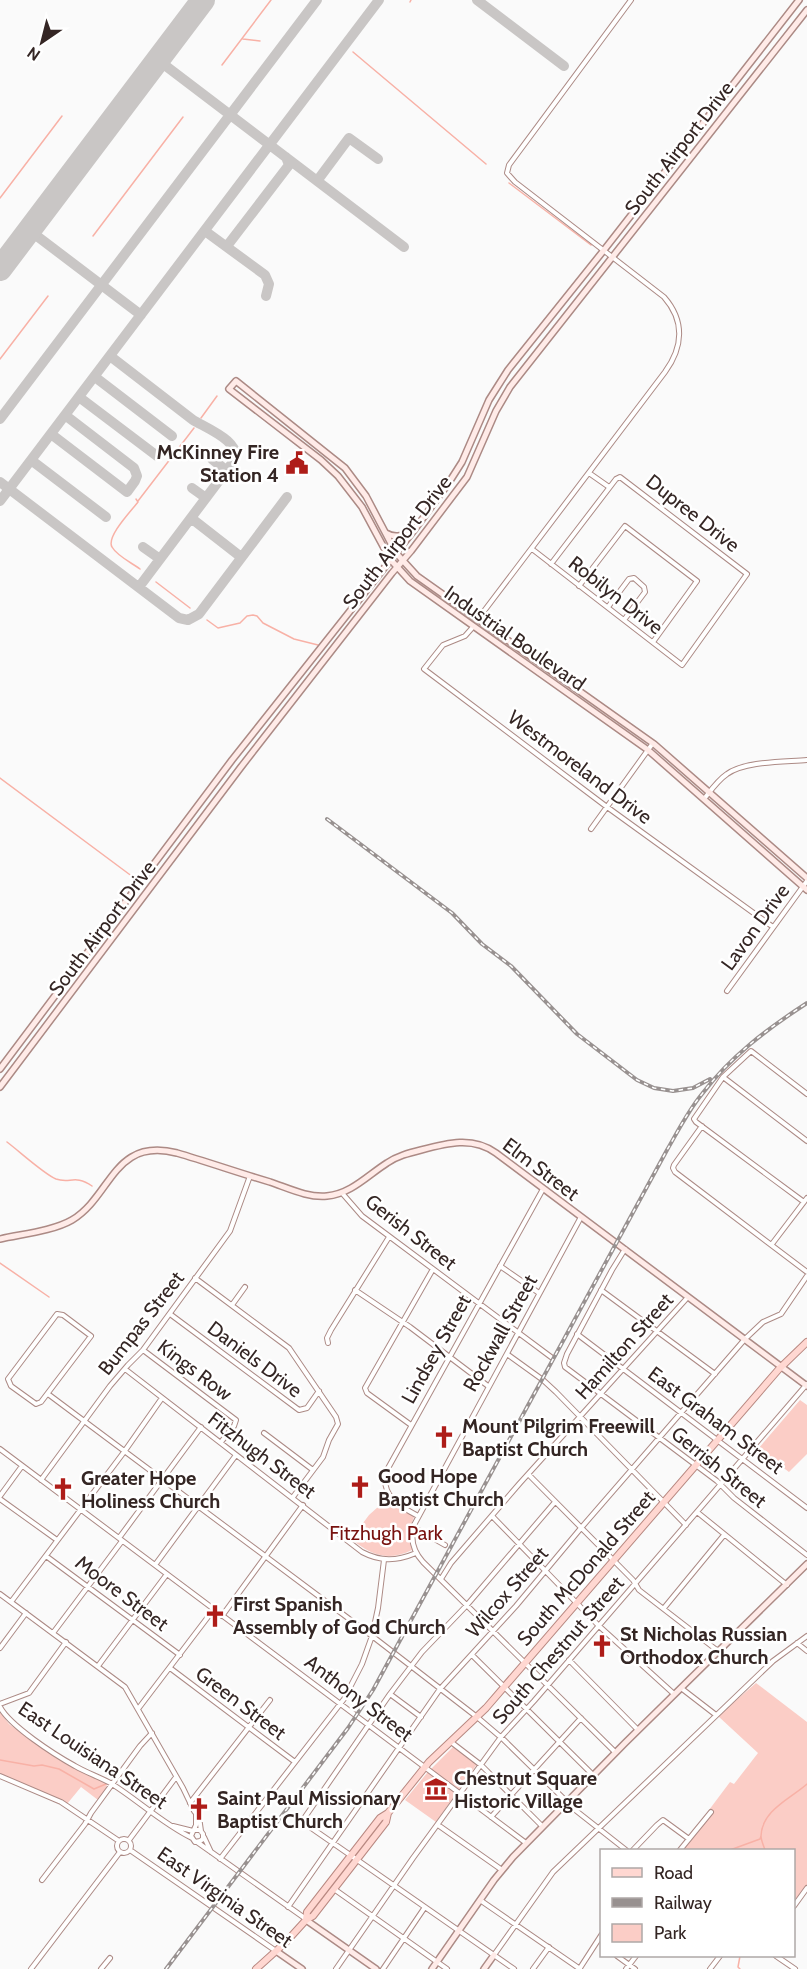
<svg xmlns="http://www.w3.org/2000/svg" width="807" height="1969" font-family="Cabin,sans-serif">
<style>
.green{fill:#fbcdc6}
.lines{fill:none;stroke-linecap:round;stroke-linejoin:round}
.stream{stroke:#f8b1a6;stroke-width:1.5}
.taxiway{stroke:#c9c6c5;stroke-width:10}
.runway{stroke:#c9c6c5;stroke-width:24}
.street-casing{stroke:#ac8a85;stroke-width:6}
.secondary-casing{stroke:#ac8a85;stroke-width:8}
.primary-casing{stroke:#b88881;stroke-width:8}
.street{stroke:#fff;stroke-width:4}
.secondary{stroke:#ffebe8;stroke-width:5}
.primary{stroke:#ffd7d1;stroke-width:6}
.rail-casing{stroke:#989190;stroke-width:4}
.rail{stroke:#fff;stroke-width:1.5;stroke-dasharray:4.5;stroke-linecap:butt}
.labels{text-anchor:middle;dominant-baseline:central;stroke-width:5;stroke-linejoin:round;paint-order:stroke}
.street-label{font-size:20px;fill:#342624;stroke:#fff}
.poi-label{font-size:20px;font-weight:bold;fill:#342624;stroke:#fff;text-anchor:start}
.park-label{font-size:20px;fill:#78120f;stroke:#fff}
</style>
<rect width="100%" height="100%" fill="#fafafa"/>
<path class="green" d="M800,1400L807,1405V1454L789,1472L758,1449Z
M388,1498L414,1517L410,1528L412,1550C388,1562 371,1555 351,1539L369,1515Z
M756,1683L807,1722V1885L795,1901L794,1899V1850H682L712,1813L709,1810L730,1782L734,1784L758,1753L718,1716Z
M0,1712L9,1724L70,1766L107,1784L106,1789L98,1800L81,1787L67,1804L0,1774Z
M454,1746L477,1764L436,1822L405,1800L427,1773Z"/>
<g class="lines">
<path class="stream" d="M410,2L411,0
M243,39L260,41
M353,52L486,164
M222,65L271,0
M509,183L591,245
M0,198L62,116
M93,236L183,117
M0,359L48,296
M201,418L217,396
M136,499L138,502C131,511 106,537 112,547C117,556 132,563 140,569
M138,501L194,428
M156,582L190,608
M207,620L218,628L240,623L247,616L253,615L257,616L263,623L294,639L318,645
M0,778L137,880
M7,1142C19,1151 44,1174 56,1179C70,1184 75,1174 92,1186
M0,1263L49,1297
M0,1760L34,1766L42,1765L59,1769L94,1789L106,1784
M730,1850L760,1839L761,1836
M765,1850C764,1847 761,1840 761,1836C762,1810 790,1799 807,1784
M740,1956L738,1967L740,1969"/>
<path class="taxiway" d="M477,0L564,66
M158,60L404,247
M317,181L349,138L378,159
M29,230L141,315
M205,231L265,275L269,284L266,296
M227,246L289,165L286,157
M110,356L193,420C206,428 245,443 233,462L139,587
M95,377L172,436
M79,397L157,456
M0,419L317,0
M51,434L127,492L135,481L137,476L134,468L65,415
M212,459L227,471
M31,460L106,517
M0,482L179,618L188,620L199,614L287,497
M192,488L206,498
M0,501L379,0
M191,518L241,557
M143,547L160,559"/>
<path class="runway" d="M0,269L203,0"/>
<g class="street-casing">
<path id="street" d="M589,473L609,487
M532,549L682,665L747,574L620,477L616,479L551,564
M579,586L625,526L697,581L653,642
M608,607L629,579L634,578L644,587L645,592L624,620
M478,619L665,372C683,347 685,321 664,297L515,182L507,173L509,165L631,0
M473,627L465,636L443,645L424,669L607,807L773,927
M704,799C711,790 718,780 727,774C745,761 785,762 807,760
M591,829L653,743
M727,991L807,881
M723,1077L807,1141
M702,1126L674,1165L673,1168L675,1172L807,1272
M342,1193L362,1216L551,1357
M804,1202L696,1122L694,1119L723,1077L751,1051L807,1094
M581,1217L414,1525C410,1539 413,1551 423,1562L615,1752
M772,1244L807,1198
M625,1249L612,1270L567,1354L564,1363L565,1367L717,1481L734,1498L807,1555
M500,1266L539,1293
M195,1278L289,1348L336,1417L338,1424L329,1440L323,1457L293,1497
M355,1290L410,1327L488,1386
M601,1290L715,1374
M232,1305L245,1287
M57,1314L63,1315L91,1336L41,1402L36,1404L11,1386L8,1379Z
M170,1314L299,1410L307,1408L319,1391
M577,1334L807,1508
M328,1343L327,1338L331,1330L389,1237
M143,1350L236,1420L234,1426L221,1442
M507,1354L543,1380L556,1392L686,1525
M125,1369L362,1552C381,1562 397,1561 416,1553
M48,1394L372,1636L477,1717L504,1740L563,1798L565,1802L626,1850
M411,1425L367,1393L365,1388L433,1269
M264,1433L313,1470
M0,1449L526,1843
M529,1475L633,1580L639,1590L718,1651
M41,1480L110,1386L128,1365L143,1350L230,1231L250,1176
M0,1496L22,1466
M0,1499L57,1540
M697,1512L787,1585
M418,1516C399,1506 379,1495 387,1470L543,1189
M492,1516L599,1626L674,1694
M413,1527L445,1545
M119,1538L201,1427
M46,1556L180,1655
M155,1565L236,1455
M441,1579L451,1563L520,1483L688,1297
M0,1594L125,1687L183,1788L194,1811L199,1817L201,1831
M11,1602L124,1452L162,1398
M664,1608L724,1535
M222,1616L303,1505
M53,1633L122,1541
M797,1643L807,1651
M0,1648L26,1613
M472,1655L593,1775
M569,1660L638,1730
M98,1666L167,1574
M170,1668L295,1762
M681,1688L716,1715
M390,1694L421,1717
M0,1704L29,1693L66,1642
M0,1707C10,1726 55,1755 75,1766C87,1773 100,1777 112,1784C139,1801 163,1824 192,1838
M138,1709L214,1609
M451,1742L481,1765L542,1826
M0,1776L61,1802L119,1841
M190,1803L270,1700
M491,1817L581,1718
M438,1825L502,1870
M173,1826L193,1831
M195,1830H200L203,1834V1839L200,1841L195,1842L191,1836L196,1825V1814
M204,1837L211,1852
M117 1846a7 7 0 1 1 14 0a7 7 0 1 1-14 0Z
M129,1840L176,1777
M197,1842L306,1919
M130,1850L276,1951
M633,1850L657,1825L663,1820L689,1839
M680,1850L711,1812
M220,1859L344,1699L362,1664L372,1636L378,1608L384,1560
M42,1880L85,1824L91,1813L140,1746L152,1733
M334,1889L447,1969
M480,1900L580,1969
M794,1906L807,1888
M288,1907L440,1689L516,1606L581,1528L745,1339L763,1322L781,1314L807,1276
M494,1955L553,1872L773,1661L807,1636
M617,1956L635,1969
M776,1956L795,1969
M580,1968L602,1934
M31,1969L120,1852
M101,1969L110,1958
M336,1969L413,1858L501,1737L534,1701L807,1384
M383,1969L425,1907
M514,1969L307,1825L305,1817L390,1694L422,1652L467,1605L555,1502
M533,1969L549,1947
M626,1969L636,1956
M710,1969L720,1956"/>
</g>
<g class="secondary-casing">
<path id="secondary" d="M386,533C394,538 402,536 411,532
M807,878L654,744L417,576L396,553L366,496L345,468L236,381L229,389L321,460L338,476L362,507L390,559L410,581L648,750L807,890
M0,1069L232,760L415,529L448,484L462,462L489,400L508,370L604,250L799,0
M0,1087L241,767L392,573L411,551L467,477L496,411L510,387L807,10
M0,1239C22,1234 53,1231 72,1220C112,1196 113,1137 177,1153C208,1162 239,1173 270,1182C288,1188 308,1198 327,1196C351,1194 368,1175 387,1163C397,1156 409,1153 421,1150C447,1143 473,1136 496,1153L807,1386
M306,1920L376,1969
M276,1951L302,1969
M432,1969L494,1880L513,1857L625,1743L807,1564
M484,1969L494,1955"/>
</g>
<g class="primary-casing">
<path id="primary" d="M306,1920L307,1912L380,1818L388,1813L429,1762L486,1708L779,1369L807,1342
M256,1969L286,1942L306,1920L313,1916L386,1822L388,1813"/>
</g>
<use href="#street" class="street"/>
<use href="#secondary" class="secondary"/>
<use href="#primary" class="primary"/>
<g class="rail-casing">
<path id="rail" d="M327,819L452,913L482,944L511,966L577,1034L637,1080L654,1088L673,1091L693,1088L710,1079
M166,1969L348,1728L373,1690L667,1150C678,1131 688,1111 702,1094C731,1056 767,1029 807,1003"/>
</g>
<use href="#rail" class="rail"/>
</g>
<defs>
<g id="civic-bare" transform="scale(1.8)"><path d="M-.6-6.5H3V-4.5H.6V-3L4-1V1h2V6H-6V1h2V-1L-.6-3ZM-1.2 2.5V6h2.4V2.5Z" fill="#ae1d19" stroke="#fff" stroke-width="2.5" paint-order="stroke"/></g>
<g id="church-bare" transform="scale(1.8)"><path d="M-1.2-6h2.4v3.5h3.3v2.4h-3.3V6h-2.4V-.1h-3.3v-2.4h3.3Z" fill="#ae1d19" stroke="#fff" stroke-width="2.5" paint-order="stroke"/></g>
<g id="museum-bare" transform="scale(1.8)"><path d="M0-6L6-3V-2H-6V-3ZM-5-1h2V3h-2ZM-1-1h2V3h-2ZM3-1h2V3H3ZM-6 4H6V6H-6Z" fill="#ae1d19" stroke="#fff" stroke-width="2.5" paint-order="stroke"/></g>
</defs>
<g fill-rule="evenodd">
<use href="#civic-bare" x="297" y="463"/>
<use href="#church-bare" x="444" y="1437"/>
<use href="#church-bare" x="360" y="1487"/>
<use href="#church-bare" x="63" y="1489"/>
<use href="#church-bare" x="215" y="1616"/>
<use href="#church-bare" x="602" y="1646"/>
<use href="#museum-bare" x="436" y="1789"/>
<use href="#church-bare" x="199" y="1809"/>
</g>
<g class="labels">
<g class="street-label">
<text transform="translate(679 148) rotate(-52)">South Airport Drive</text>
<text transform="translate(693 513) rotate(38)">Dupree Drive</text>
<text transform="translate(397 542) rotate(-52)">South Airport Drive</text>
<text transform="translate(616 595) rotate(38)">Robilyn Drive</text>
<text transform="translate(515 638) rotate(35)">Industrial Boulevard</text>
<text transform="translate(580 767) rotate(37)">Westmoreland Drive</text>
<text transform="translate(755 927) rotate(-54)">Lavon Drive</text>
<text transform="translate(102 928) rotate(-53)">South Airport Drive</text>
<text transform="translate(541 1169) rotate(37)">Elm Street</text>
<text transform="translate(411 1232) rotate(38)">Gerish Street</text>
<text transform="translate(141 1323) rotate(-52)">Bumpas Street</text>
<text transform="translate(500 1333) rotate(-61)">Rockwall Street</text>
<text transform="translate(624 1346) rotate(-48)">Hamilton Street</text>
<text transform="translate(436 1349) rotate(-61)">Lindsey Street</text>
<text transform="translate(255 1359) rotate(37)">Daniels Drive</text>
<text transform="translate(195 1370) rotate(37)">Kings Row</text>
<text transform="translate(716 1420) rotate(37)">East Graham Street</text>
<text transform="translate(262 1455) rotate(37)">Fitzhugh Street</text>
<text transform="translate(719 1467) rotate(39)">Gerrish Street</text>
<text transform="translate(586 1568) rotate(-49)">South McDonald Street</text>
<text transform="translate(507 1592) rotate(-49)">Wilcox Street</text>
<text transform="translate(122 1593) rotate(37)">Moore Street</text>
<text transform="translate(558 1650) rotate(-49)">South Chestnut Street</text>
<text transform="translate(359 1698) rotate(37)">Anthony Street</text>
<text transform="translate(241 1703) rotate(37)">Green Street</text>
<text transform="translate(93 1755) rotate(34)">East Louisiana Street</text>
<text transform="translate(225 1897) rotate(35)">East Virginia Street</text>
</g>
<g class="poi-label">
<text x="279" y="452" text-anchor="end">McKinney Fire<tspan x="279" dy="23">Station 4</tspan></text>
<text x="462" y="1426">Mount Pilgrim Freewill<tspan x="462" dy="23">Baptist Church</tspan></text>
<text x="378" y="1476">Good Hope<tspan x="378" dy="23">Baptist Church</tspan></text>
<text x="81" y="1478">Greater Hope<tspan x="81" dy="23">Holiness Church</tspan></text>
<text x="233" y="1604">First Spanish<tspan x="233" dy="23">Assembly of God Church</tspan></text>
<text x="620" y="1634">St Nicholas Russian<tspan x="620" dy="23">Orthodox Church</tspan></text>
<text x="454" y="1778">Chestnut Square<tspan x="454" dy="23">Historic Village</tspan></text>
<text x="217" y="1798">Saint Paul Missionary<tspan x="217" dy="23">Baptist Church</tspan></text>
</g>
<g class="park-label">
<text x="386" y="1533">Fitzhugh Park</text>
</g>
</g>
<rect x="600" y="1849" width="195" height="108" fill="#ffffff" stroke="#aea8a7" stroke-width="1.5"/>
<rect x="612" y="1868" width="30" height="9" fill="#ffd7d1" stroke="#aea8a7" stroke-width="1.5"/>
<text x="654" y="1879" font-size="18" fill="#342624">Road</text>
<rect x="612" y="1898" width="30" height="9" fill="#989190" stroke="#aea8a7" stroke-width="1.5"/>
<text x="654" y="1909" font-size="18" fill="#342624">Railway</text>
<rect x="612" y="1924" width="30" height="18" fill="#fbcdc6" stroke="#aea8a7" stroke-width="1.5"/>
<text x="654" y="1939" font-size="18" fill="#342624">Park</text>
<g transform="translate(42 42) rotate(215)" stroke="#ffffff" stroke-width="4.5" paint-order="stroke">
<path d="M0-4.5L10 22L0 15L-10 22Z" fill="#342624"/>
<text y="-9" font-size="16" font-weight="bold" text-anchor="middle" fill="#342624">N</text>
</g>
</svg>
